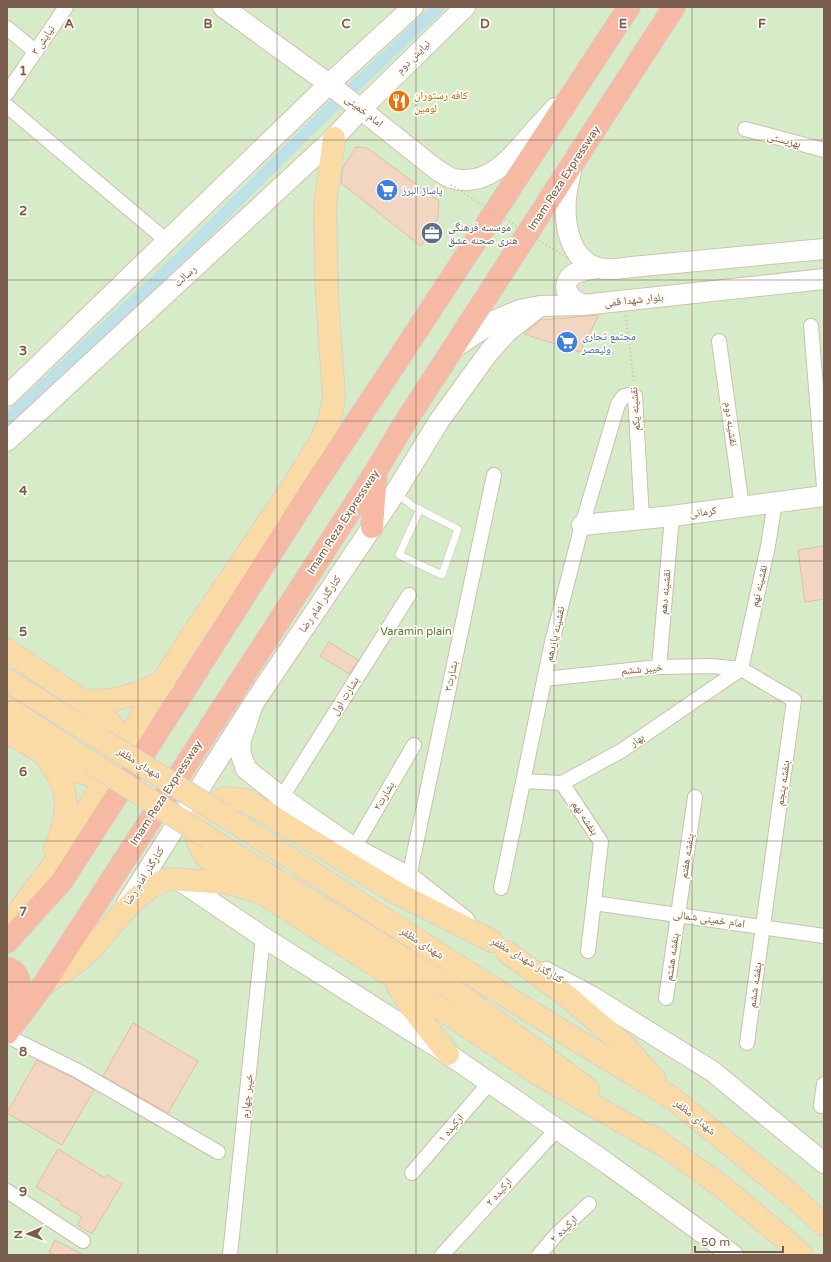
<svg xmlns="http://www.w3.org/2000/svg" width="831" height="1262" font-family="'Varela Round','Noto Naskh Arabic',sans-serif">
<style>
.green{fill:#d6ebc8}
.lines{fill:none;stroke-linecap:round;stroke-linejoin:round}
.canal{stroke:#bee1e7;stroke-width:12}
.building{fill:#f2d6c2;stroke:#e5bda3}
.lane-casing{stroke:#cfbeaf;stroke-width:8}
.street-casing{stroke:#cfbeaf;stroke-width:16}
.secondary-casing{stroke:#d5c0af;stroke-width:22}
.primary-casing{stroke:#d9d2cd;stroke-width:24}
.highway-casing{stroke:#d9d2cd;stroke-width:24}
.path{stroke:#d8b9a5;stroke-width:2;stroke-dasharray:1 3;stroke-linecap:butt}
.lane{stroke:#fff;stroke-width:7}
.street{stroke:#fff;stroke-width:14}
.secondary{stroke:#fff;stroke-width:20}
.primary{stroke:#fadba5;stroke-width:22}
.highway{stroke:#f6b9a3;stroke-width:22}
.primary-bridge-casing{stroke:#d9d2cd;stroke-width:24;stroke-linecap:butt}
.path-bridge{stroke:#d8b9a5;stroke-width:2;stroke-dasharray:1 3;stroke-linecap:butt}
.primary-bridge{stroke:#fadba5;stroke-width:22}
.grid{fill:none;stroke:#785d4d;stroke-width:1;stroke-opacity:0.55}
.labels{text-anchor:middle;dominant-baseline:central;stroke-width:3.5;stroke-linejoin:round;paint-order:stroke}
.street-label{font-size:11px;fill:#785d4d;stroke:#fffaf2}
.food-label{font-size:11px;fill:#c56008;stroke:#fffaf2;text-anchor:start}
.shop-label{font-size:11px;fill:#366cbe;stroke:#fffaf2;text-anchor:start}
.service-label{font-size:11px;fill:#4e5e75;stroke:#fffaf2;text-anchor:start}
.park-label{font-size:11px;fill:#547e44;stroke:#fffaf2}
.grid-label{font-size:13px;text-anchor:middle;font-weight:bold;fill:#785d4d;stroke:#fffaf2;stroke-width:3.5;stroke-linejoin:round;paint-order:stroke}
</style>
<rect width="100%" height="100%" fill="#fdf6eb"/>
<path class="green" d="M7,7H824V1255H7Z"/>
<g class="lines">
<path class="canal" d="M353,88L439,7
M7,420L183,255L333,106"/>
</g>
<path class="building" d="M356,147L367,148L439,201L438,218L421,246L341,183L343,167Z
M599,315L580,352L524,334L541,320Z
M824,546V599L805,602L798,550Z
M329,642L358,660L349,674L320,656Z
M133,1023L198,1061L168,1113L103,1076Z
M37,1060L74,1078L94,1090L62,1145L7,1113Z
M58,1149L105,1178L107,1175L122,1184L92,1234L77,1225L82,1217L60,1204L61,1202L36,1187Z
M55,1240L84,1255H55L49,1252Z"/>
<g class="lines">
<g class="lane-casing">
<path id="lane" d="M397,494L413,506L458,529L442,575L399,555L420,509"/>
</g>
<g class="street-casing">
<path id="street" d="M7,28L36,52
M7,93L66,7
M7,106L167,241
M745,129L824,150
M811,326L824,487
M719,341L742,507
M659,667L672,516
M741,669L768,546L775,502
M544,679L659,667L712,666L741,669L794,700L747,1043
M523,781L562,783L621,751L741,669
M562,783L601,842L588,951
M282,797L409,595
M354,848L414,745
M409,877L494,475
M501,888L552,642L582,525L618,404L624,396L630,395L635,396L642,518
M594,903L824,936
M666,998L695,797
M7,1036L78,1071L218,1152
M821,1106L824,1084
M412,1173L490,1082
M7,1191L83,1241
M230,1255L263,937
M442,1255L557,1129
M539,1255L557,1234L589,1204"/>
</g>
<g class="secondary-casing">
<path id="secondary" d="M223,7L329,84L437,170C441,172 446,176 451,178C488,189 513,156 534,131C541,123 548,116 555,108
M572,167C570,177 567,188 566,198C564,224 569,259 598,268C609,271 622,268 632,267L824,249
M583,305C579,302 573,300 570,296C562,286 568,275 579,272C584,270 591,269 597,268
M454,348L496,320L520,310L540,306L583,305L824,279
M7,396L329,84L413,7
M7,441L334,138L361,109L465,7
M582,525L672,516L824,496
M253,704L241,740L240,751L246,769L285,800L354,848L409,877L465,921
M179,880L263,937L448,1054L608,1164L733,1255
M127,903L253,704L395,493L439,421L489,352L507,332L540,306
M546,972L591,996L712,1071L824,1163"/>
</g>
<g class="primary-casing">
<path id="primary" d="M7,650L101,713C126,735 116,758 93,776L73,770L7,732
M7,680L102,740
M85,701L113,700L141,692L164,681
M7,708L90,762
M44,754C51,765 61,777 64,790C69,809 62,832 55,849
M223,815L461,968L573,1038L672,1098L790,1194L824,1225
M210,839L448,986L588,1089
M247,884L205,856L197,840L200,819L207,807L225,798L245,800L395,892L492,941
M7,927L64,850L145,709L194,632L291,489L320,442L329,422L334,398L327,295L325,206L334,138
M507,952L567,996L624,1045L655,1080
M44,984C61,973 79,962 93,947C112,926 141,884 170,879L229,883L262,893L392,976L538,1074L663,1145
M398,986L411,1007L448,1054
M651,1136L721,1186L785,1239L802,1255"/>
</g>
<g class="highway-casing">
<path id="highway" d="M372,527L376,472
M7,942L62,881L196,672L310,492L397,361L629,7
M7,969H10C27,978 17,1004 14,1019
M7,1033L44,984L376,471L406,421L674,7"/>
</g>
<path class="path" d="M626,316L634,383"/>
<use href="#lane" class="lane"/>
<use href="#street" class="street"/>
<use href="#secondary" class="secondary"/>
<use href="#primary" class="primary"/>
<use href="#highway" class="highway"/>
<g class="primary-bridge-casing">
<path id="primary-bridge" d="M102,740L223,815
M90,762L210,839"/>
</g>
<path class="path-bridge" d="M451,185L569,259"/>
<use href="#primary-bridge" class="primary-bridge"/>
</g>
<path class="grid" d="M138,7V1255M277,7V1255M416,7V1255M554,7V1255M692,7V1255M7,140H824M7,280H824M7,421H824M7,561H824M7,701H824M7,841H824M7,982H824M7,1122H824"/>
<defs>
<g id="restaurant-disc" transform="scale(1.15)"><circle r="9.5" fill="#e8710a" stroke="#fffaf2"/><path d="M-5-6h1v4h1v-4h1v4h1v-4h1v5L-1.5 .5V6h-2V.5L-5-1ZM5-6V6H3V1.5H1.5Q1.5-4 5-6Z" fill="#fff"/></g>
<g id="supermarket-disc" transform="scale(1.15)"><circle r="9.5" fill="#3f7fe0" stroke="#fffaf2"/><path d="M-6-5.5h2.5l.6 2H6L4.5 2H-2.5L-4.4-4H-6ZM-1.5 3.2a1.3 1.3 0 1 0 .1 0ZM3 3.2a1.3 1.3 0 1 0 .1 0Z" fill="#fff"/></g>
<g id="office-disc" transform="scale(1.15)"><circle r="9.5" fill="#5c6f8a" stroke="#fffaf2"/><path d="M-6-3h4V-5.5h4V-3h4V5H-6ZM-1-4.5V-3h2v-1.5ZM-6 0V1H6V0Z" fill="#fff"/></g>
</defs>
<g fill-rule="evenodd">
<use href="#restaurant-disc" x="399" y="101"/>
<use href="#supermarket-disc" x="387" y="190"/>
<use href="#office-disc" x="432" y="233"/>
<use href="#supermarket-disc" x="567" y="342"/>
</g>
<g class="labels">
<g class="street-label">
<text transform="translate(43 40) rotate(-56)">نیایش ۳</text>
<text transform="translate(413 57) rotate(-45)">نیایش دوم</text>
<text transform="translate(364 111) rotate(38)">امام خمینی</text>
<text transform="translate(784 140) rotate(15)">بهزیستی</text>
<text transform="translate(564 178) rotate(-57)">Imam Reza Expressway</text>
<text transform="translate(185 276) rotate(-43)">رسالت</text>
<text transform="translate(634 300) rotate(-6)">بلوار شهدا قمی</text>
<text transform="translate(635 409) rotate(-94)">نقشینه یکم</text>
<text transform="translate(731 424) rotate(82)">نقشینه دوم</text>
<text transform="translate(703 512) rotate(-8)">کرمانی</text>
<text transform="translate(343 522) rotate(-57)">Imam Reza Expressway</text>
<text transform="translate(759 586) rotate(-77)">نقشینه نهم</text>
<text transform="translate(665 592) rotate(-85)">نقشینه دهم</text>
<text transform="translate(320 604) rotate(-56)">کنارگذر امام رضا</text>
<text transform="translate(555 634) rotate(-77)">نقشینه یازدهم</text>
<text transform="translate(642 669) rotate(-5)">خیبر ششم</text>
<text transform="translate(451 676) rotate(-78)">بشارت۳</text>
<text transform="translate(345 696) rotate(-58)">بشارت اول</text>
<text transform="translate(637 740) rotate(-34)">بهار</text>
<text transform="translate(139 763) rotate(32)">شهدای مظفر</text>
<text transform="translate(783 783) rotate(-82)">بنفشه پنجم</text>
<text transform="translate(166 793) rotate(-57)">Imam Reza Expressway</text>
<text transform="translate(384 796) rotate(-60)">بشارت۲</text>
<text transform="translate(585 818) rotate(56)">بنفشه نهم</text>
<text transform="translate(687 856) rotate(-81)">بنفشه هفتم</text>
<text transform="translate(144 876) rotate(-58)">کنارگذر امام رضا</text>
<text transform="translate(709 919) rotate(8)">امام خمینی شمالی</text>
<text transform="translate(422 943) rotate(33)">شهدای مظفر</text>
<text transform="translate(672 957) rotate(-82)">بنفشه هشتم</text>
<text transform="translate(527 960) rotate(30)">کنارگذر شهدای مظفر</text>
<text transform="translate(755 985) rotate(-82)">بنفشه ششم</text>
<text transform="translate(247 1096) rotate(-84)">خیبر چهارم</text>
<text transform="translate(695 1117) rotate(39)">شهدای مظفر</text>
<text transform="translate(451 1128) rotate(-50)">ارکیده ۱</text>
<text transform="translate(499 1192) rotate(-48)">ارکیده ۲</text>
<text transform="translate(564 1229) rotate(-45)">ارکیده ۳</text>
</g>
<g class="food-label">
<text x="414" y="95">کافه رستوران<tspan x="414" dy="13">لومین</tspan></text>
</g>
<g class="shop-label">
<text x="402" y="190">پاساژ البرز</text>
<text x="582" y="336">مجتمع تجاری<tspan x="582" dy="13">ولیعصر</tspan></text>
</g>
<g class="service-label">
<text x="448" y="227">موسسه فرهنگی<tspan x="448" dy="13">هنری صحنه عشق</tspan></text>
</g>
<g class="park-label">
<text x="416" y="631">Varamin plain</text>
</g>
</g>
<g class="grid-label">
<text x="69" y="28">A</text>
<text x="208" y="28">B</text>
<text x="346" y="28">C</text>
<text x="485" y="28">D</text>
<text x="623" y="28">E</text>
<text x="762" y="28">F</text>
<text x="23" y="75">1</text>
<text x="23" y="215">2</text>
<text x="23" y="355">3</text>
<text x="23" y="495">4</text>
<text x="23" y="636">5</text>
<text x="23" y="776">6</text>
<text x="23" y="916">7</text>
<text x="23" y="1056">8</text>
<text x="23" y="1196">9</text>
</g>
<rect width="831" height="1262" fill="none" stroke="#785d4d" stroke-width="16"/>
<g transform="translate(28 1234) rotate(268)" stroke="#fffaf2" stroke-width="3" paint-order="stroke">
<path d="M0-3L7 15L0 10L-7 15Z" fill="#785d4d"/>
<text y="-6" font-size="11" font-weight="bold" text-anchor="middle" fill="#785d4d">N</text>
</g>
<path d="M695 1246v6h88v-6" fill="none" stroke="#785d4d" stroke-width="2"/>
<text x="701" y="1246" font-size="12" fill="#785d4d" stroke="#fffaf2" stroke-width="3" paint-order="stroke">50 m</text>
</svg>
